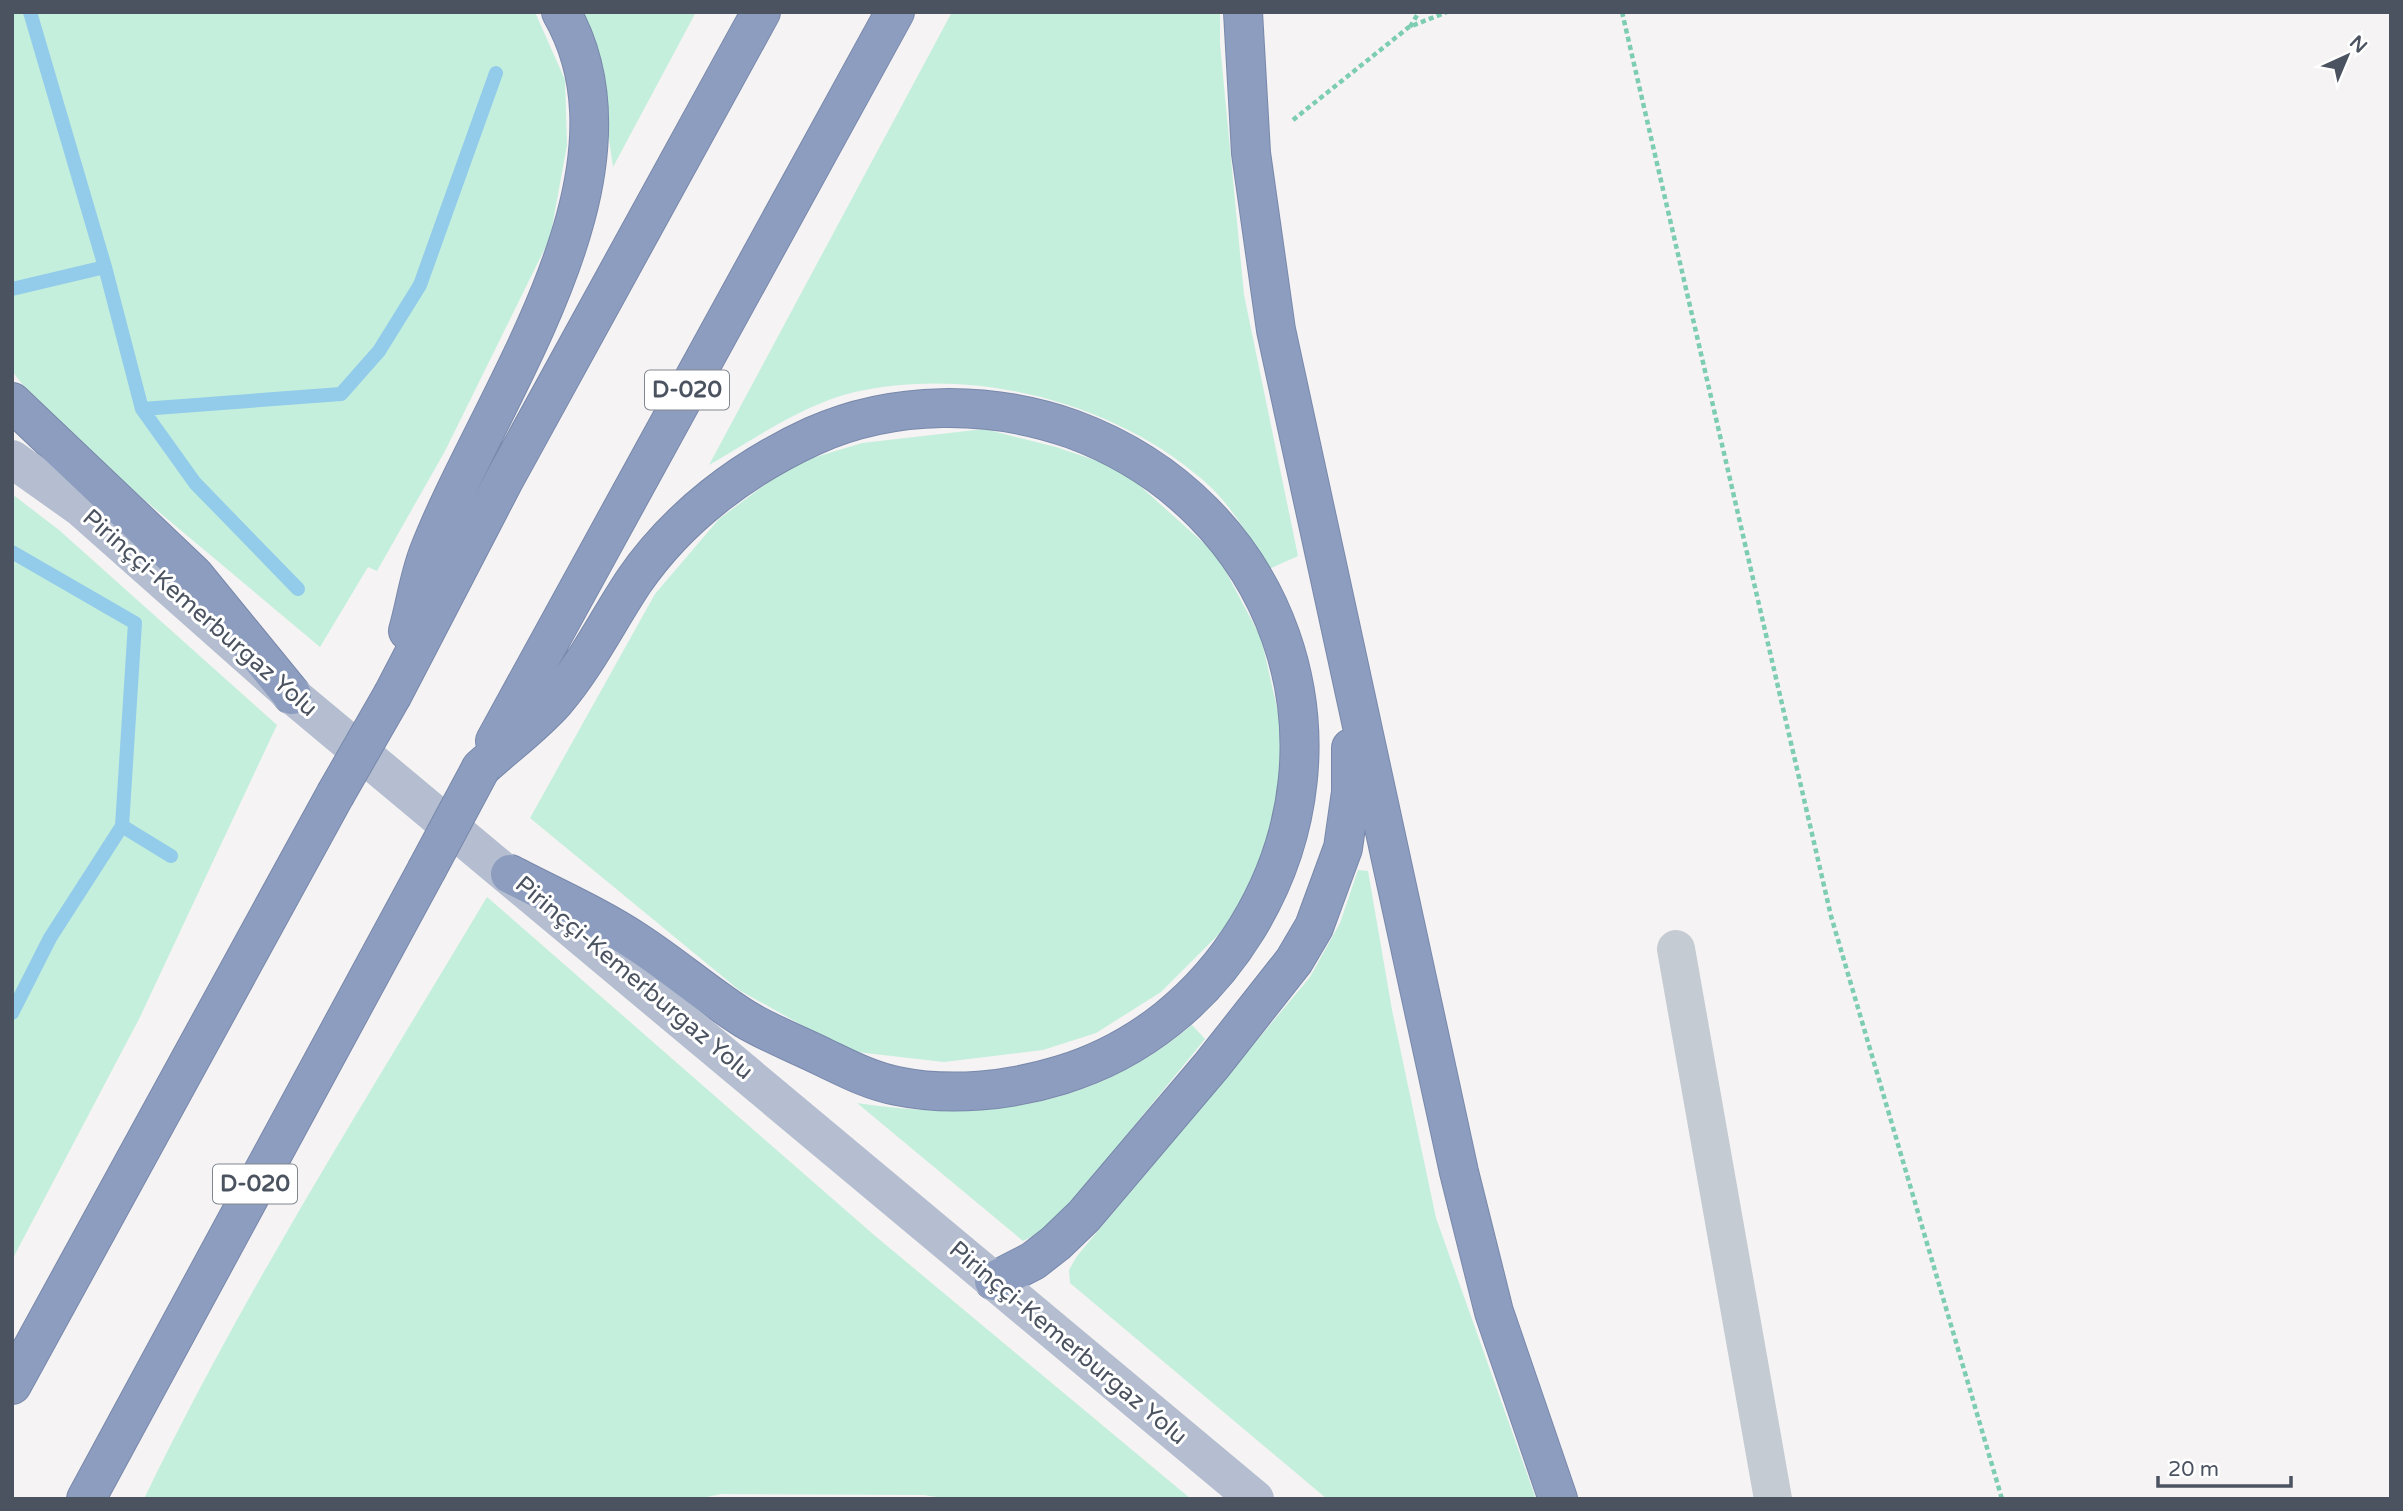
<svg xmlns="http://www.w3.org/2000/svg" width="2403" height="1511" font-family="'Varela Round',sans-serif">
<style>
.green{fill:#c4efdc}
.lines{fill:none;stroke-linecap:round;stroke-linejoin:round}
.stream{stroke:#93cbea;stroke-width:14}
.highway-casing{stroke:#7888ab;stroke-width:40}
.path{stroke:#7dcdb2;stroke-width:4.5;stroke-dasharray:5 3.5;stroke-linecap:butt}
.minor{stroke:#c4cbd3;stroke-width:38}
.major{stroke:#b4bed0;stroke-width:38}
.highway{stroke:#8d9dbf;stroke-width:38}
.highway-bridge-casing{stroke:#7888ab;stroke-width:40;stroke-linecap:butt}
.highway-bridge{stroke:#8d9dbf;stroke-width:38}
.labels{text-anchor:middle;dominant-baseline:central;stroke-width:6;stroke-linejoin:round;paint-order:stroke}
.shield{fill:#fff;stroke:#818790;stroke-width:2}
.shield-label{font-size:23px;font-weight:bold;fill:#4b5360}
.street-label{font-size:24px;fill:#4b5360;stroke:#fff}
</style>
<rect width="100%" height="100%" fill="#f5f3f3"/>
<path class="green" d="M12,12H535L565,80L567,145L550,238L445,451L377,571L368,567L320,647L110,471L36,402L12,371Z
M579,12H696L613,167L596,49Z
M952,12H1220V44L1244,295L1298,556L1269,569C1251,539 1230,503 1203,480C1112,401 973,366 855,392C806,403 752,440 709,465Z
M984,429L1056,447L1121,469L1217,555L1261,638L1286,747L1269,834L1248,887L1223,930L1161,992L1096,1033L1043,1050L944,1062L848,1051L739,990L530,818L655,594L719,519L793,464L862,443Z
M12,494L59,530L277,725L139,1019L12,1260Z
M1358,870L1368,871L1392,1010L1436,1218L1536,1499H1327L1070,1283L1069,1270L1077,1256L1310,977L1340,923Z
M487,897L874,1235L1191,1499H949L924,1495L721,1494L697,1499H144C244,1291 369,1095 487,897Z
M1192,1025L1205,1039L1068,1207L1037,1234L1023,1241L857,1103C983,1122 1091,1109 1192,1025Z"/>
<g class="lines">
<path class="stream" d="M30,12L105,267L142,409L195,483L298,589
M12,289L105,267
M142,409L341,394L379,351L420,285L496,73
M12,552L135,623L122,826L50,938L12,1013
M122,826L171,856"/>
<g class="highway-casing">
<path id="highway" d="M1243,12L1251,153L1276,330L1459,1172L1494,1312L1558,1499
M12,402L194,575L292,695
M408,631C415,606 419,578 428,554C487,400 656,177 561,12
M393,694L503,482L761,12
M495,741L895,12
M481,768C505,746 534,725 555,701C586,665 608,620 634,581C678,517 743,468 813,436C893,400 990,400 1072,429C1279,505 1363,739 1247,928C1204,998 1140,1051 1061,1075C1009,1091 950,1097 897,1086C871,1081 848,1069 825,1058C799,1045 770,1034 745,1019C708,996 674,966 637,942C598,916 552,896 510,874
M994,1281L1033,1261L1056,1243L1084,1216L1212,1065L1294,961L1314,927L1343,848L1351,792V748
M12,1385L335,795
M86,1499L426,871"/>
</g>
<path class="path" d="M1622,12L1831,916L2002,1499
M1410,27L1419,12
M1293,120L1409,27L1447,12"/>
<path class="minor" d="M1676,949L1773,1499"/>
<path class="major" d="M12,459L81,508L292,695L1255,1499"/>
<use href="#highway" class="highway"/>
<g class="highway-bridge-casing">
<path id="highway-bridge" d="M335,795L393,694
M426,871L481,768"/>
</g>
<use href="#highway-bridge" class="highway-bridge"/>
</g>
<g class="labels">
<g class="shield">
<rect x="645" y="370.5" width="84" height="39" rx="5"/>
<rect x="213" y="1164.5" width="84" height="39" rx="5"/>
</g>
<g class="shield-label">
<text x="687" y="390">D-020</text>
<text x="255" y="1184">D-020</text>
</g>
<g class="street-label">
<text transform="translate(200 613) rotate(41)">Pirinççi-Kemerburgaz Yolu</text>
<text transform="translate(634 978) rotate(40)">Pirinççi-Kemerburgaz Yolu</text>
<text transform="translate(1068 1343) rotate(40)">Pirinççi-Kemerburgaz Yolu</text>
</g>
</g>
<rect width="2403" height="1511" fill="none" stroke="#4b5360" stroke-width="28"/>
<g transform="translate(2347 56) rotate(44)" stroke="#ffffff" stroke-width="5" paint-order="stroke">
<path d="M0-5L12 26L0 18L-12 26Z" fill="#4b5360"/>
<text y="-10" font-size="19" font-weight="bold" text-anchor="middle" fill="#4b5360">N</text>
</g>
<path d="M2158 1476v10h133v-10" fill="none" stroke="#4b5360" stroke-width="3.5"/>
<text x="2168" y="1476" font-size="21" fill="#4b5360" stroke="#ffffff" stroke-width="5" paint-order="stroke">20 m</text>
</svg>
